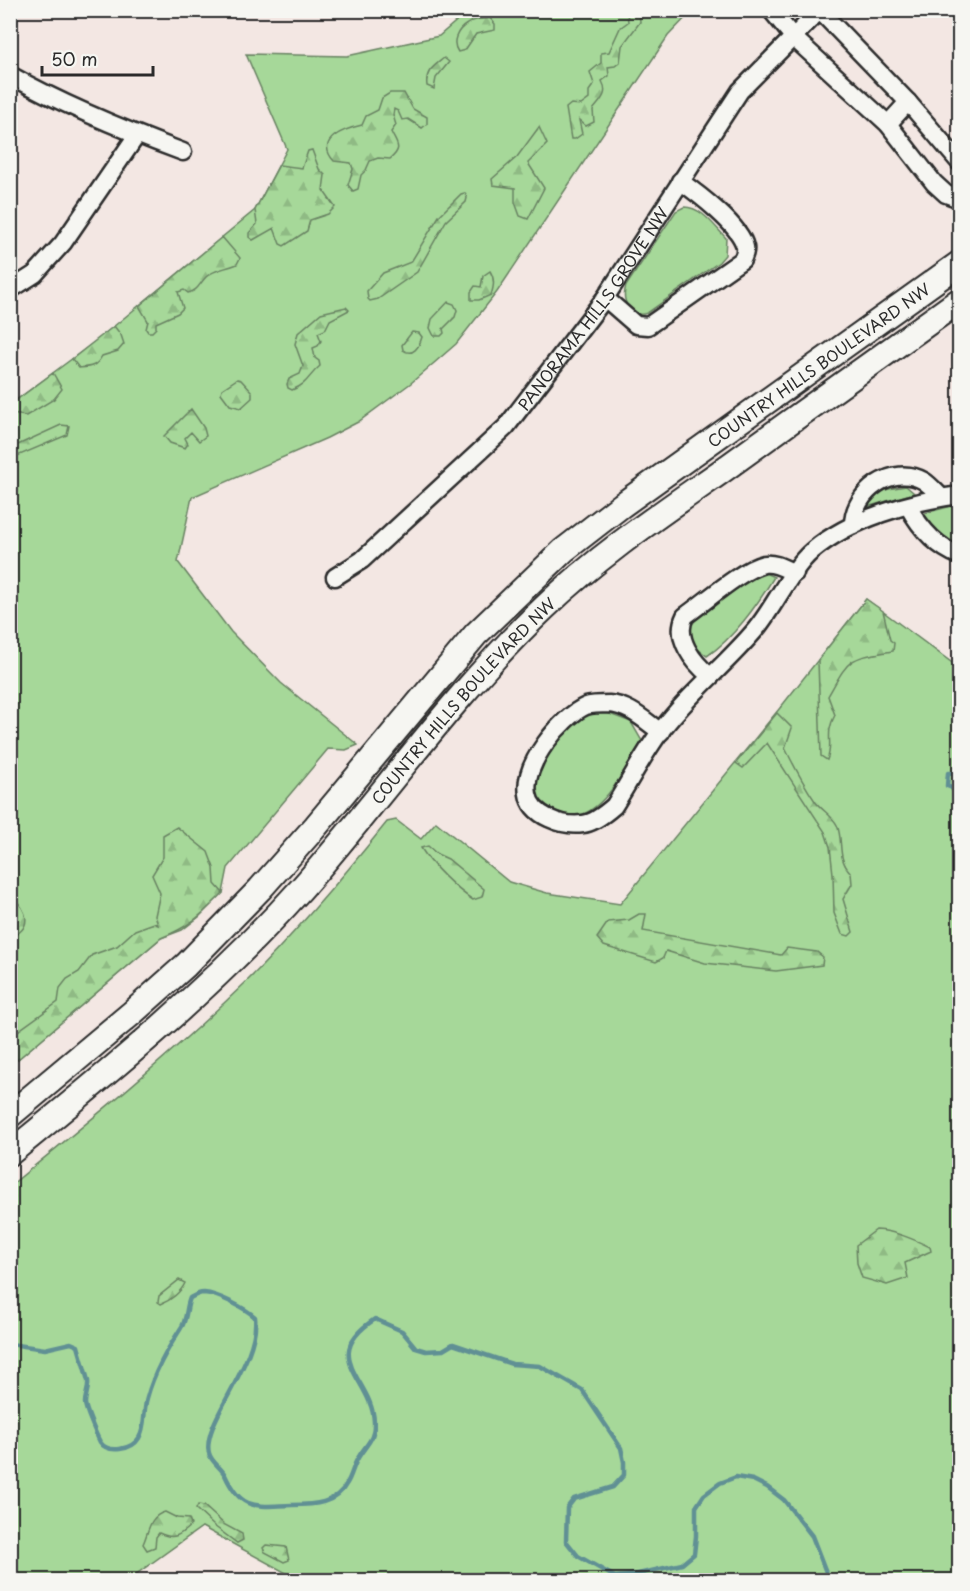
<svg xmlns="http://www.w3.org/2000/svg" width="970" height="1591" font-family="'Playpen Sans',sans-serif">
<style>
.green{fill:#a6d899;stroke:#688262;stroke-width:1.5}
.forest{fill:url(#forest-firs);stroke:#688262;stroke-width:1.5}
.lines{fill:none;stroke-linecap:round;stroke-linejoin:round}
.stream{stroke:#609094;stroke-width:4.5}
.minor-casing{stroke:#2b2b2b;stroke-width:21}
.secondary-casing{stroke:#2b2b2b;stroke-width:28}
.minor{stroke:#f6f6f2;stroke-width:16}
.secondary{stroke:#f6f6f2;stroke-width:24}
.labels{text-anchor:middle;dominant-baseline:central;stroke-width:5;stroke-linejoin:round;paint-order:stroke}
.street-label{font-size:16px;fill:#2b2b2b;stroke:#f6f6f2}
</style>
<defs>
<pattern id="forest-firs" width="22" height="20" patternUnits="userSpaceOnUse" patternTransform="scale(1.5)"><rect width="22" height="20" fill="#a6d899"/><path d="M5 1l3.5 6h-7zM16 11l3.5 6h-7z" fill="#8fba84"/></pattern>
</defs>
<rect width="100%" height="100%" fill="#f3e7e3"/>
<filter id="ink" filterUnits="userSpaceOnUse"><feTurbulence type="fractalNoise" baseFrequency=".0167" numOctaves="2"/><feDisplacementMap in="SourceGraphic" scale="12" xChannelSelector="R" yChannelSelector="G"/><feConvolveMatrix kernelMatrix="1 2 1 2 8 2 1 2 1" color-interpolation-filters="sRGB"/></filter>
<g filter="url(#ink)">
<path class="green" d="M468,11H692L668,36L497,292L456,344L411,383L358,422L327,438L192,497L178,562L231,632L281,683L358,745L346,750L328,749L228,868L223,893L199,917L182,930L161,938L11,1065V404L96,341L255,210L287,149L246,54L347,56L439,36Z
M684,207C702,207 714,226 726,238L725,255L719,262L647,313C630,319 621,300 626,286L676,211Z
M906,486L914,493L867,507L865,501C883,488 886,490 906,486Z
M959,504V547L944,540L924,519L925,513Z
M765,573L774,577C758,604 733,639 707,656C700,651 690,644 690,634C689,611 745,581 765,573Z
M866,599L959,668V1580H299L202,1527L128,1580H11L10,1201L15,1197L11,1191V1185C91,1120 171,1055 245,983C296,933 342,878 387,822L396,820L421,839L436,822L509,882L547,893L620,904L784,703Z
M607,713L631,722L642,741C629,763 602,818 571,816C557,814 546,805 535,796L534,777L563,730L581,715Z"/>
<path class="forest" d="M627,11H639L640,22L622,46L620,62L615,66L608,67L609,76L602,81C609,94 601,100 593,110L594,122L586,126L579,120L582,134L575,139H571L566,108L571,104L581,105L589,99V91L594,84L590,72L601,63V53L609,52L620,28L628,22Z
M490,18L495,24V30L476,34L465,50L458,52C451,42 457,30 467,24C473,19 483,19 490,18Z
M444,58L449,62L436,78L434,89L427,86C425,71 433,67 444,58Z
M390,93H404L413,109L427,117V124L422,128L408,119L402,120L398,111L394,109L393,115L396,125L391,132C397,145 403,148 390,159L378,158L370,161L366,170L361,175L358,189L353,191L348,185L353,169L351,163L334,161C314,139 345,129 362,125L366,116L378,110L382,98Z
M539,127L547,144L528,163L544,188L528,219L520,216L515,202V188L493,185L492,179L517,157Z
M312,150L319,169L325,175L323,190L335,207L328,214L310,220L307,231L284,246L280,244L274,228L253,240L249,237V233L257,224L255,210L279,165L302,168L308,151Z
M465,193L467,198L466,202L446,221L417,272L378,299L370,301L368,299L367,291L383,273L411,262L439,216L461,194Z
M222,237L240,258L237,264C226,269 214,269 206,277C199,284 198,291 188,293L184,290L178,292L183,308L178,313L156,323V328L152,332H148L146,329L148,321L139,306Z
M490,271C495,279 494,286 491,295L479,300H471V292L475,286L481,287L483,276Z
M448,302L454,304L457,310L455,317L443,329L444,333L441,336H434L430,328L432,319Z
M346,307L349,310L330,320L325,330L318,333L321,341L318,346L313,348L315,358L319,361L320,366C307,377 309,383 292,390L288,388L287,384L289,379L300,374L303,366L295,344L298,333L321,313Z
M114,326L121,335L124,344L118,351L102,356C96,367 90,367 79,368L72,359Z
M412,332L419,333L422,337C419,347 413,357 403,350L402,345Z
M53,373L62,389L54,399L26,416L11,414V404Z
M237,379L241,380L252,392V398L241,408L230,405L221,393L222,389Z
M191,409L204,428L206,436L199,441L191,432L185,438L188,444L185,448L170,443L164,436Z
M61,425L69,426L67,435L17,456L11,463V448Z
M866,599L883,611L890,640L894,643L893,651C847,659 851,656 828,696L835,715C824,735 834,743 827,760L821,756L818,660Z
M777,713L792,728L785,748C794,766 804,785 815,801C821,810 832,815 837,825C844,842 836,858 851,873L852,884L843,899L853,932L849,936L842,934L834,913L833,874L830,847L825,832L767,743L743,768L736,763Z
M177,827L208,852L214,868L215,884L223,893C200,916 191,926 161,938L11,1065V1036L58,1002L60,988L67,979L79,972L92,955L117,946L135,930L154,923L158,925L155,916L160,893L152,875L163,857V835Z
M428,846L437,854L448,859L484,889L482,897L473,900C456,889 432,866 421,848Z
M12,896C27,910 34,927 11,937Z
M639,914H646L643,931L781,955L787,948L817,952L823,957L822,965L776,971L705,963L666,951L663,958L656,962L604,946L597,938L608,922L629,920Z
M876,1230C895,1231 913,1239 930,1247L931,1251L905,1263L908,1278L887,1285L862,1278L857,1263L856,1245Z
M179,1280L185,1283C181,1292 170,1301 161,1304L158,1302L159,1296Z
M198,1505L204,1506L225,1525L242,1534L243,1540L237,1543L214,1526L196,1509Z
M165,1512L177,1518L189,1519L191,1525C179,1536 174,1540 159,1533L156,1537L155,1547L147,1550L143,1544C149,1531 149,1516 165,1512Z
M266,1545L286,1547L289,1560L284,1562L265,1552L263,1548Z"/>
<g class="lines">
<path class="stream" d="M960,773H948L947,786L952,788L960,801
M10,1344L45,1349L71,1343L78,1346C81,1357 85,1369 88,1381C89,1390 85,1395 85,1403C85,1409 97,1436 100,1442C108,1454 132,1450 139,1438C146,1427 143,1410 147,1398C154,1372 167,1350 181,1328C187,1320 186,1307 190,1298C195,1295 199,1293 204,1293C218,1294 245,1308 255,1317C260,1363 201,1422 209,1453C211,1462 221,1467 225,1475C242,1512 256,1506 292,1505C314,1505 336,1504 347,1483C352,1475 353,1466 358,1458C366,1444 375,1440 374,1422C373,1380 317,1357 375,1319L402,1331L416,1348L426,1351L443,1350L453,1344L512,1364L540,1366L582,1390L621,1448L624,1462V1475L613,1487L574,1499L567,1508L566,1541L578,1556L615,1577L638,1574L682,1564L694,1554L696,1536V1507L704,1495L720,1483L736,1477L753,1480L767,1487L784,1500L812,1536L829,1580"/>
<g class="minor-casing">
<g id="minor">
<path d="M771,10L794,38L888,124L934,183L946,194L954,197L960,194"/>
<path d="M819,10L908,102L960,163"/>
<path d="M10,75C65,106 124,130 183,152"/>
<path d="M888,124L908,102"/>
<path d="M10,290L35,274L63,243L137,135"/>
<path d="M605,298L636,325L648,326L742,260C744,256 746,252 745,247C741,226 697,193 680,181"/>
<path d="M908,506C920,528 936,547 960,556"/>
<path d="M853,525C853,492 893,463 924,481C930,485 936,492 941,497"/>
<path id="s1" d="M335,577L362,560L506,427L605,298L740,91L820,10"/>
<path d="M710,676C693,662 674,638 685,616C705,602 742,569 764,564C775,562 785,569 795,573"/>
<path d="M661,732C645,721 629,705 609,704C602,704 592,704 586,706C561,717 522,765 528,794C531,816 563,827 583,824C594,823 606,813 614,806C630,781 643,755 660,732C688,694 726,665 756,629C775,606 791,569 812,551C850,519 911,501 960,495"/>
</g>
</g>
<g class="secondary-casing">
<g id="secondary">
<path id="s2" d="M10,1115L132,1013L186,965L260,889L316,826L476,634L564,550L622,505L960,263"/>
<path id="s3" d="M10,1153C112,1070 213,987 301,889C383,796 455,692 545,607C598,556 659,515 719,473C799,415 879,358 960,300"/>
</g>
</g>
<use href="#minor" class="minor"/>
<use href="#secondary" class="secondary"/>
</g>
</g>
<g class="labels">
<g class="street-label">
<text stroke="none"><textPath href="#s1" startOffset="375">PANORAMA HILLS GROVE NW</textPath></text>
<text stroke="none"><textPath href="#s2" startOffset="1108">COUNTRY HILLS BOULEVARD NW</textPath></text>
<text stroke="none"><textPath href="#s3" startOffset="642">COUNTRY HILLS BOULEVARD NW</textPath></text>
</g>
</g>
<rect width="970" height="1591" fill="none" stroke="#f6f6f2" stroke-width="36"/>
<rect x="18" y="18" width="934" height="1555" fill="none" stroke="#2b2b2b" stroke-width="2" filter="url(#ink)"/>
<path d="M42 66v9h111v-9" fill="none" stroke="#2b2b2b" stroke-width="3"/>
<text x="51" y="66" font-size="18" fill="#2b2b2b" stroke="#f6f6f2" stroke-width="4.5" paint-order="stroke">50 m</text>
</svg>
